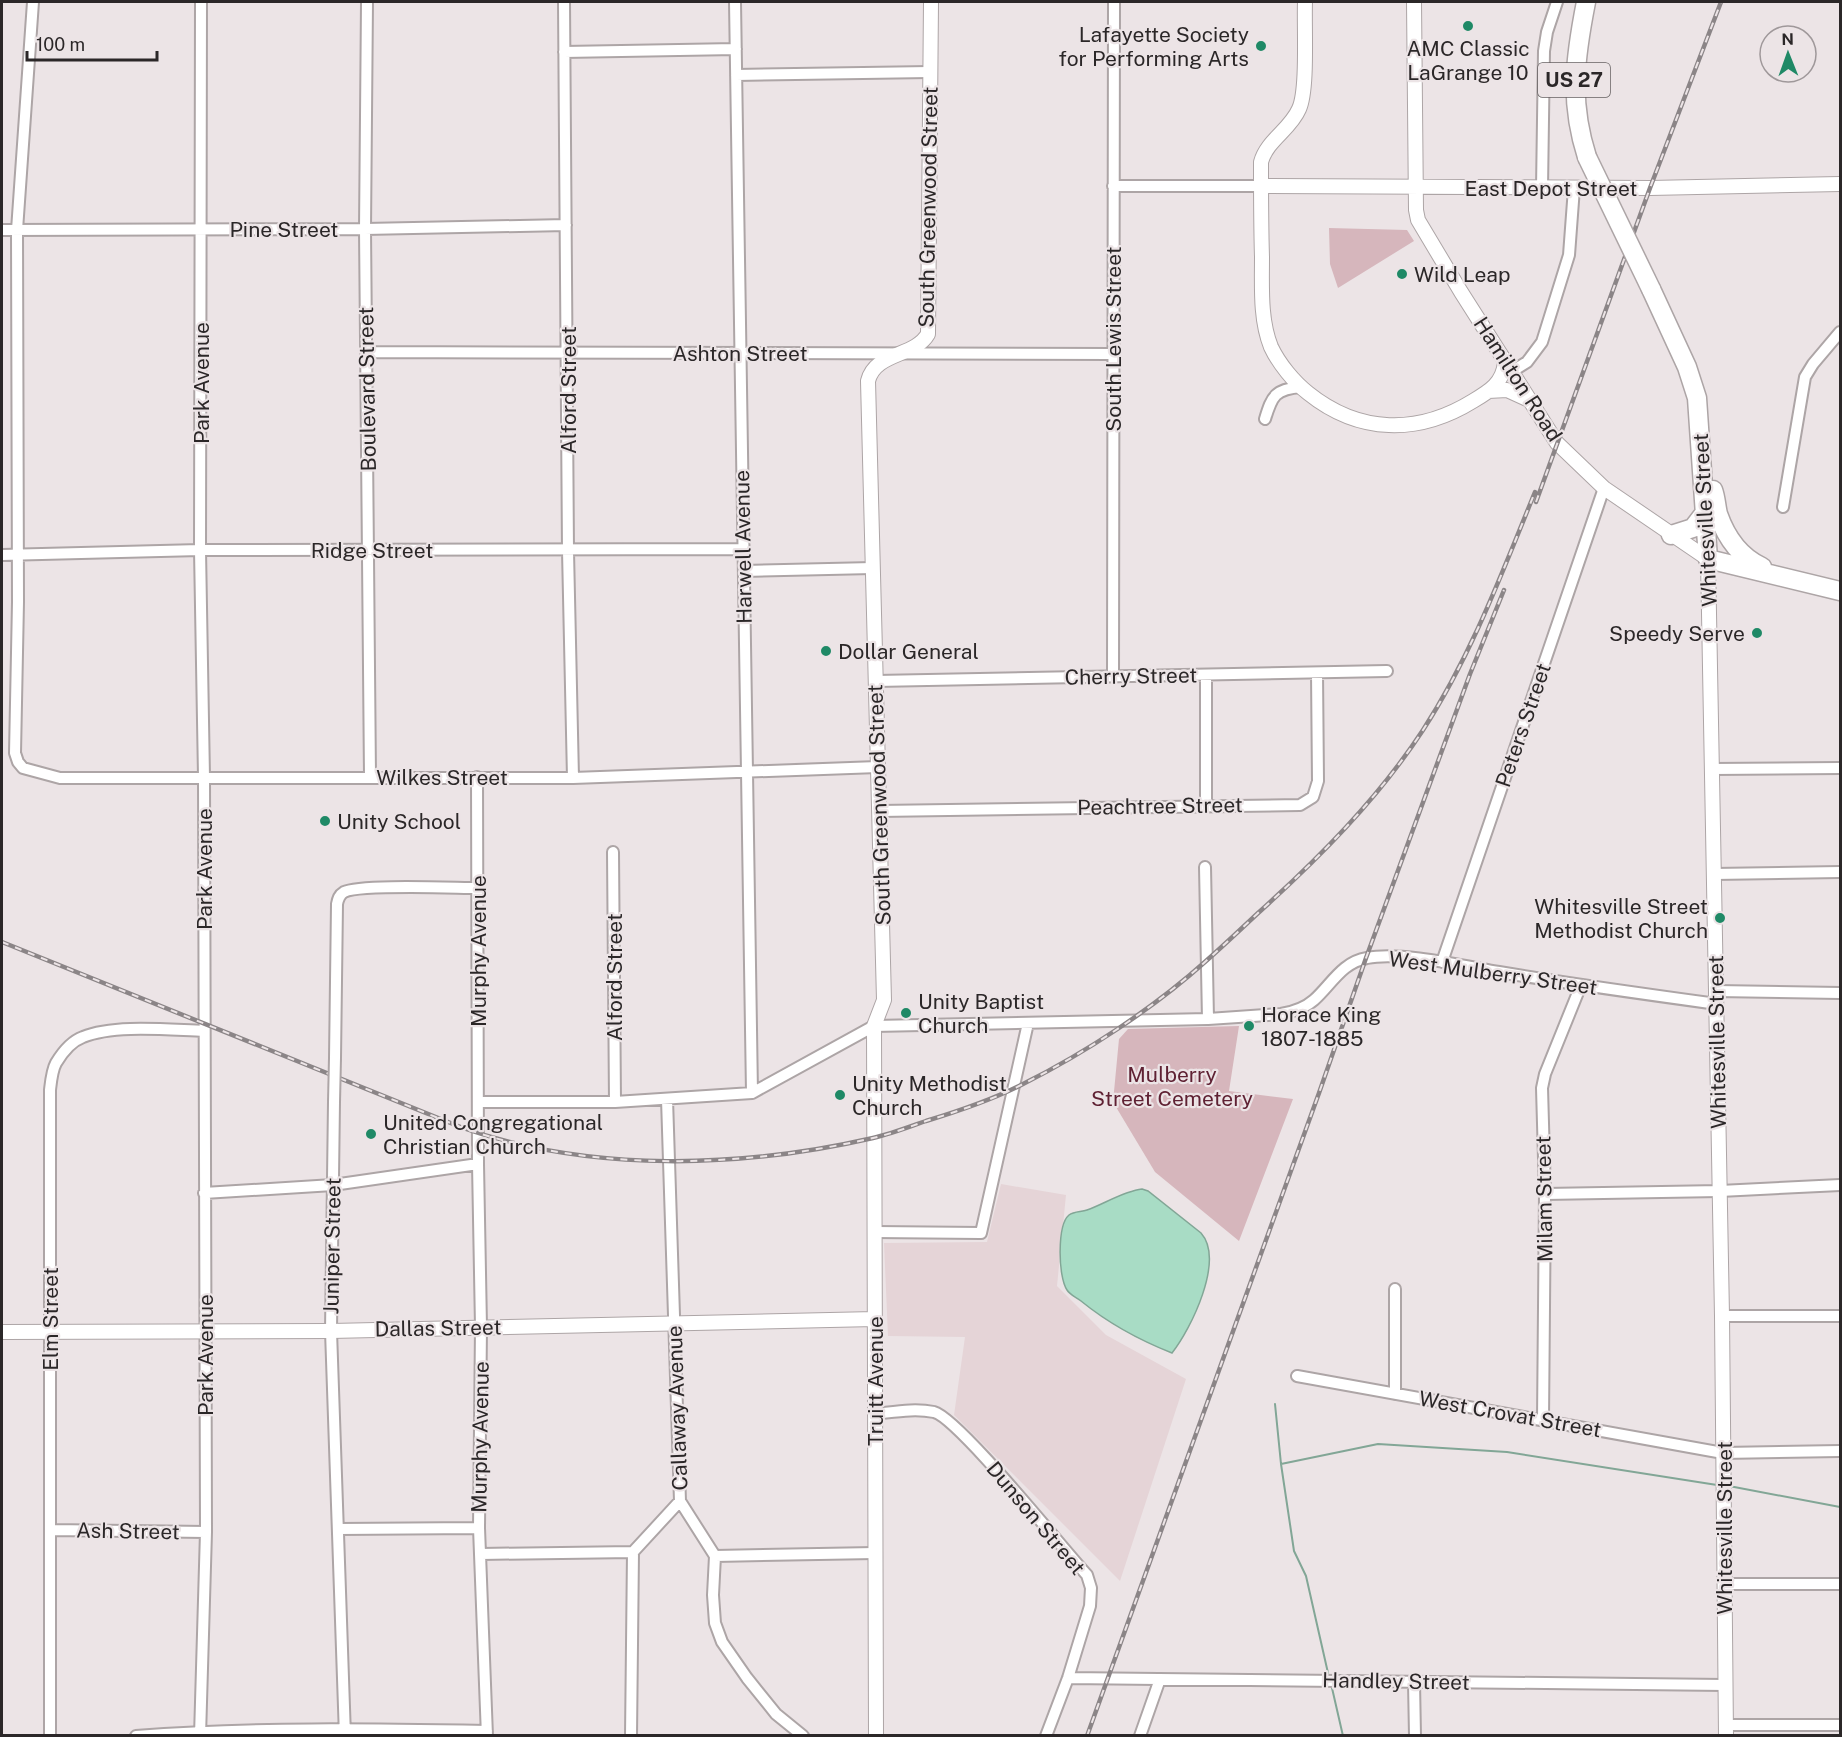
<svg xmlns="http://www.w3.org/2000/svg" width="1842" height="1737" font-family="'Public Sans',sans-serif">
<style>
.built{fill:#e5d4d7}
.green{fill:#d6b6bc}
.water{fill:#a8dcc5;stroke:#82a696;stroke-width:1.5}
.lines{fill:none;stroke-linecap:round;stroke-linejoin:round}
.stream{stroke:#82a696;stroke-width:2}
.street-casing{stroke:#ada5a6;stroke-width:14}
.secondary-casing{stroke:#ada5a6;stroke-width:16}
.highway-casing{stroke:#ada5a6;stroke-width:21}
.street{stroke:#fff;stroke-width:10}
.secondary{stroke:#fff;stroke-width:14}
.highway{stroke:#fff;stroke-width:18}
.rail-casing{stroke:#8b8587;stroke-width:4.5}
.rail{stroke:#ece4e6;stroke-width:2;stroke-dasharray:7;stroke-linecap:butt}
.street-bridge-casing{stroke:#ada5a6;stroke-width:14;stroke-linecap:butt}
.highway-bridge-casing{stroke:#ada5a6;stroke-width:21;stroke-linecap:butt}
.street-bridge{stroke:#fff;stroke-width:10}
.highway-bridge{stroke:#fff;stroke-width:18}
.poi-dot{fill:#1f8966;stroke:#ece4e6;stroke-width:2}
.labels{text-anchor:middle;dominant-baseline:central;stroke-width:4.5;stroke-linejoin:round;paint-order:stroke}
.shield{fill:#ece4e6;stroke:#656061;stroke-width:1.5}
.shield-label{font-size:20px;font-weight:bold;fill:#2b2728}
.poi-label{font-size:21px;fill:#2b2728;stroke:#ece4e6;text-anchor:start}
.street-label{font-size:21px;fill:#2b2728;stroke:#ece4e6}
.park-label{font-size:21px;fill:#5f2133;stroke:#ece4e6}
</style>
<rect width="100%" height="100%" fill="#ece4e6"/>
<path class="built" d="M1001,1184L1066,1195L1057,1286L1106,1335L1186,1379L1120,1581L954,1415L965,1337L888,1336L884,1243L987,1242Z"/>
<path class="green" d="M1329,228L1407,230L1414,241L1338,288L1330,264Z
M1239,1026L1229,1091L1293,1099L1239,1241L1155,1172L1113,1102L1119,1039L1128,1029Z"/>
<path class="water" d="M1142,1189L1148,1191L1201,1233C1225,1260 1191,1329 1172,1353C1139,1340 1108,1323 1081,1301C1076,1297 1070,1295 1067,1290C1058,1277 1057,1225 1069,1215C1074,1211 1081,1212 1087,1210C1104,1204 1124,1191 1142,1189Z"/>
<g class="lines">
<path class="stream" d="M1275,1404L1281,1464L1294,1551L1306,1576L1328,1673
M1281,1464L1378,1444L1507,1452L1717,1485
M1729,1486L1840,1507
M1332,1688L1343,1736"/>
<g class="street-casing">
<path id="street" d="M33,2L17,230L18,602L15,753L18,762L23,768L60,778H573L878,767
M367,2L365,229L370,776
M564,2L568,551L573,778
M735,2L752,1093
M564,52L736,49
M736,75L930,72
M1113,186H1261
M1542,188L1544,51L1547,32L1557,2
M2,230L365,229L566,225
M367,352L1113,354
M1511,372L1527,362L1542,342L1569,255L1574,188
M1265,419C1272,396 1275,389 1301,387
M1783,507L1805,377L1813,364L1840,332
M2,555L200,550L743,549
M744,571L873,568
M1206,675V805
M1113,677L1114,2
M876,681L1387,671
M1712,769L1840,768
M477,777L478,1164L481,1327L479,1528L487,1736
M879,811L1300,805L1313,797L1318,781L1317,673
M613,852L615,1102
M1205,867L1208,1019
M1714,874L1840,872
M1442,962L1604,488
M1716,991L1840,993
M335,1058L337,904C338,899 339,895 344,892C360,884 454,888 478,888
M334,1102L331,1331L345,1736
M479,1102H615L752,1093L874,1026L1208,1019L1281,1014C1293,1012 1305,1008 1314,1000C1331,985 1342,962 1367,958C1400,951 1464,966 1499,972C1571,984 1644,994 1717,1004
M204,1193L333,1185L478,1164
M1545,1194L1720,1191L1840,1185
M875,1232L981,1233L1028,1023
M1395,1289V1394
M1722,1316H1840
M1297,1376L1723,1453L1840,1451
M874,1414C894,1412 914,1408 934,1412C958,1418 1063,1549 1087,1575L1091,1588L1090,1606L1068,1678L1046,1736
M1543,1420L1545,1194L1542,1088L1545,1074L1581,985
M680,1501L715,1556L713,1595L715,1623L722,1642L747,1678L776,1714L803,1736
M338,1529L479,1528
M51,1530L206,1532
M481,1554L633,1552
M715,1556L875,1553
M1724,1584H1840
M1068,1678L1725,1685
M1414,1682L1415,1736
M1726,1725H1840
M50,1736V1090C51,1081 52,1070 56,1063C62,1053 72,1041 83,1037C114,1024 170,1030 204,1031
M136,1736C253,1727 370,1729 487,1731
M200,1736L206,1532L204,777L200,550L201,2
M631,1736L633,1552L680,1501L667,1099
M1140,1736L1160,1679"/>
</g>
<g class="secondary-casing">
<path id="secondary" d="M1305,2C1304,26 1308,90 1299,109C1290,130 1267,140 1261,162C1261,194 1261,226 1262,257C1262,287 1260,320 1271,347C1279,364 1294,382 1308,393C1359,434 1418,435 1473,401C1490,391 1503,383 1505,362
M1414,2L1416,210L1418,220L1461,292L1557,443L1604,488L1708,559L1722,1316L1726,1736
M1261,186L1650,188L1840,184
M1488,391L1507,390L1529,400
M2,1332L331,1331L875,1319
M876,1736L874,1026L884,1000L868,381C875,352 915,357 928,334L931,2"/>
</g>
<g class="highway-casing">
<path id="highway" d="M1586,2C1575,58 1569,101 1587,157
M1651,289L1687,367L1697,398L1708,559L1840,591
M1713,490C1716,498 1716,506 1718,514C1726,537 1740,557 1762,567
M1671,535L1693,528L1706,511"/>
</g>
<use href="#street" class="street"/>
<use href="#secondary" class="secondary"/>
<use href="#highway" class="highway"/>
<g class="rail-casing">
<path id="rail" d="M1536,502L1650,188L1721,2
M2,942L463,1128C592,1173 742,1168 873,1138C891,1134 909,1127 926,1121C959,1111 992,1100 1023,1084C1085,1053 1154,1008 1206,961C1223,946 1240,930 1257,914C1318,859 1378,799 1423,730C1471,656 1502,573 1535,492
M1087,1736L1319,1093L1366,958L1470,674L1504,590"/>
</g>
<use href="#rail" class="rail"/>
<g class="street-bridge-casing">
<path id="street-bridge" d="M334,1102L335,1058"/>
</g>
<g class="highway-bridge-casing">
<path id="highway-bridge" d="M1587,157L1651,289"/>
</g>
<use href="#street-bridge" class="street-bridge"/>
<use href="#highway-bridge" class="highway-bridge"/>
</g>
<g class="poi-dot">
<circle cx="1468" cy="26" r="6"/>
<circle cx="1261" cy="46" r="6"/>
<circle cx="1402" cy="274" r="6"/>
<circle cx="1757" cy="633" r="6"/>
<circle cx="826" cy="651" r="6"/>
<circle cx="325" cy="821" r="6"/>
<circle cx="1720" cy="918" r="6"/>
<circle cx="906" cy="1013" r="6"/>
<circle cx="1249" cy="1026" r="6"/>
<circle cx="840" cy="1095" r="6"/>
<circle cx="371" cy="1134" r="6"/>
</g>
<g class="labels">
<rect class="shield" x="1538" y="63" width="72" height="34" rx="4.5"/>
<g class="shield-label">
<text x="1574" y="80">US 27</text>
</g>
<g class="poi-label">
<text x="1249" y="34" text-anchor="end">Lafayette Society<tspan x="1249" dy="24">for Performing Arts</tspan></text>
<text x="1468" y="48" text-anchor="middle">AMC Classic<tspan x="1468" dy="24">LaGrange 10</tspan></text>
<text x="1414" y="274">Wild Leap</text>
<text x="1745" y="633" text-anchor="end">Speedy Serve</text>
<text x="838" y="651">Dollar General</text>
<text x="337" y="821">Unity School</text>
<text x="1708" y="906" text-anchor="end">Whitesville Street<tspan x="1708" dy="24">Methodist Church</tspan></text>
<text x="918" y="1001">Unity Baptist<tspan x="918" dy="24">Church</tspan></text>
<text x="1261" y="1014">Horace King<tspan x="1261" dy="24">1807-1885</tspan></text>
<text x="852" y="1083">Unity Methodist<tspan x="852" dy="24">Church</tspan></text>
<text x="383" y="1122">United Congregational<tspan x="383" dy="24">Christian Church</tspan></text>
</g>
<g class="street-label">
<text x="1551" y="188">East Depot Street</text>
<text transform="translate(928 207) rotate(-89)">South Greenwood Street</text>
<text x="284" y="229">Pine Street</text>
<text transform="translate(1113 339) rotate(-90)">South Lewis Street</text>
<text x="740" y="353">Ashton Street</text>
<text transform="translate(1518 379) rotate(57)">Hamilton Road</text>
<text transform="translate(201 383) rotate(-90)">Park Avenue</text>
<text transform="translate(367 389) rotate(-91)">Boulevard Street</text>
<text transform="translate(568 390) rotate(-90)">Alford Street</text>
<text transform="translate(1705 520) rotate(-93)">Whitesville Street</text>
<text transform="translate(743 547) rotate(-91)">Harwell Avenue</text>
<text x="372" y="550">Ridge Street</text>
<text transform="translate(1131 676) rotate(-1)">Cherry Street</text>
<text transform="translate(1523 725) rotate(-71)">Peters Street</text>
<text x="442" y="777">Wilkes Street</text>
<text transform="translate(879 805) rotate(-92)">South Greenwood Street</text>
<text transform="translate(1160 806) rotate(-1)">Peachtree Street</text>
<text transform="translate(204 869) rotate(-90)">Park Avenue</text>
<text transform="translate(478 951) rotate(-90)">Murphy Avenue</text>
<text transform="translate(1493 973) rotate(8)">West Mulberry Street</text>
<text transform="translate(614 977) rotate(-90)">Alford Street</text>
<text transform="translate(1717 1042) rotate(-91)">Whitesville Street</text>
<text transform="translate(1544 1199) rotate(-91)">Milam Street</text>
<text transform="translate(332 1246) rotate(-89)">Juniper Street</text>
<text transform="translate(50 1319) rotate(-90)">Elm Street</text>
<text transform="translate(438 1328) rotate(-1)">Dallas Street</text>
<text transform="translate(205 1355) rotate(-90)">Park Avenue</text>
<text transform="translate(875 1381) rotate(-90)">Truitt Avenue</text>
<text transform="translate(677 1408) rotate(-92)">Callaway Avenue</text>
<text transform="translate(1510 1414) rotate(10)">West Crovat Street</text>
<text transform="translate(480 1437) rotate(-89)">Murphy Avenue</text>
<text transform="translate(1036 1518) rotate(50)">Dunson Street</text>
<text transform="translate(1724 1528) rotate(-90)">Whitesville Street</text>
<text transform="translate(128 1531) rotate(1)">Ash Street</text>
<text transform="translate(1396 1681) rotate(1)">Handley Street</text>
</g>
<g class="park-label">
<text x="1172" y="1074">Mulberry<tspan x="1172" dy="24">Street Cemetery</tspan></text>
</g>
</g>
<rect width="1842" height="1737" fill="none" stroke="#2b2728" stroke-width="6"/>
<g transform="translate(1788 54) rotate(359)"><circle r="28" fill="#ece4e6" stroke="#9f989a" stroke-width="1.5"/>
<path d="M0-4.5L10 22L0 15L-10 22Z" fill="#1f8966"/>
<text y="-9" font-size="16" font-weight="bold" text-anchor="middle" fill="#2b2728">N</text>
</g>
<path d="M27 51v9h130v-9" fill="none" stroke="#2b2728" stroke-width="3"/>
<text x="36" y="51" font-size="18" fill="#2b2728" stroke="#ece4e6" stroke-width="4.5" paint-order="stroke">100 m</text>
</svg>
